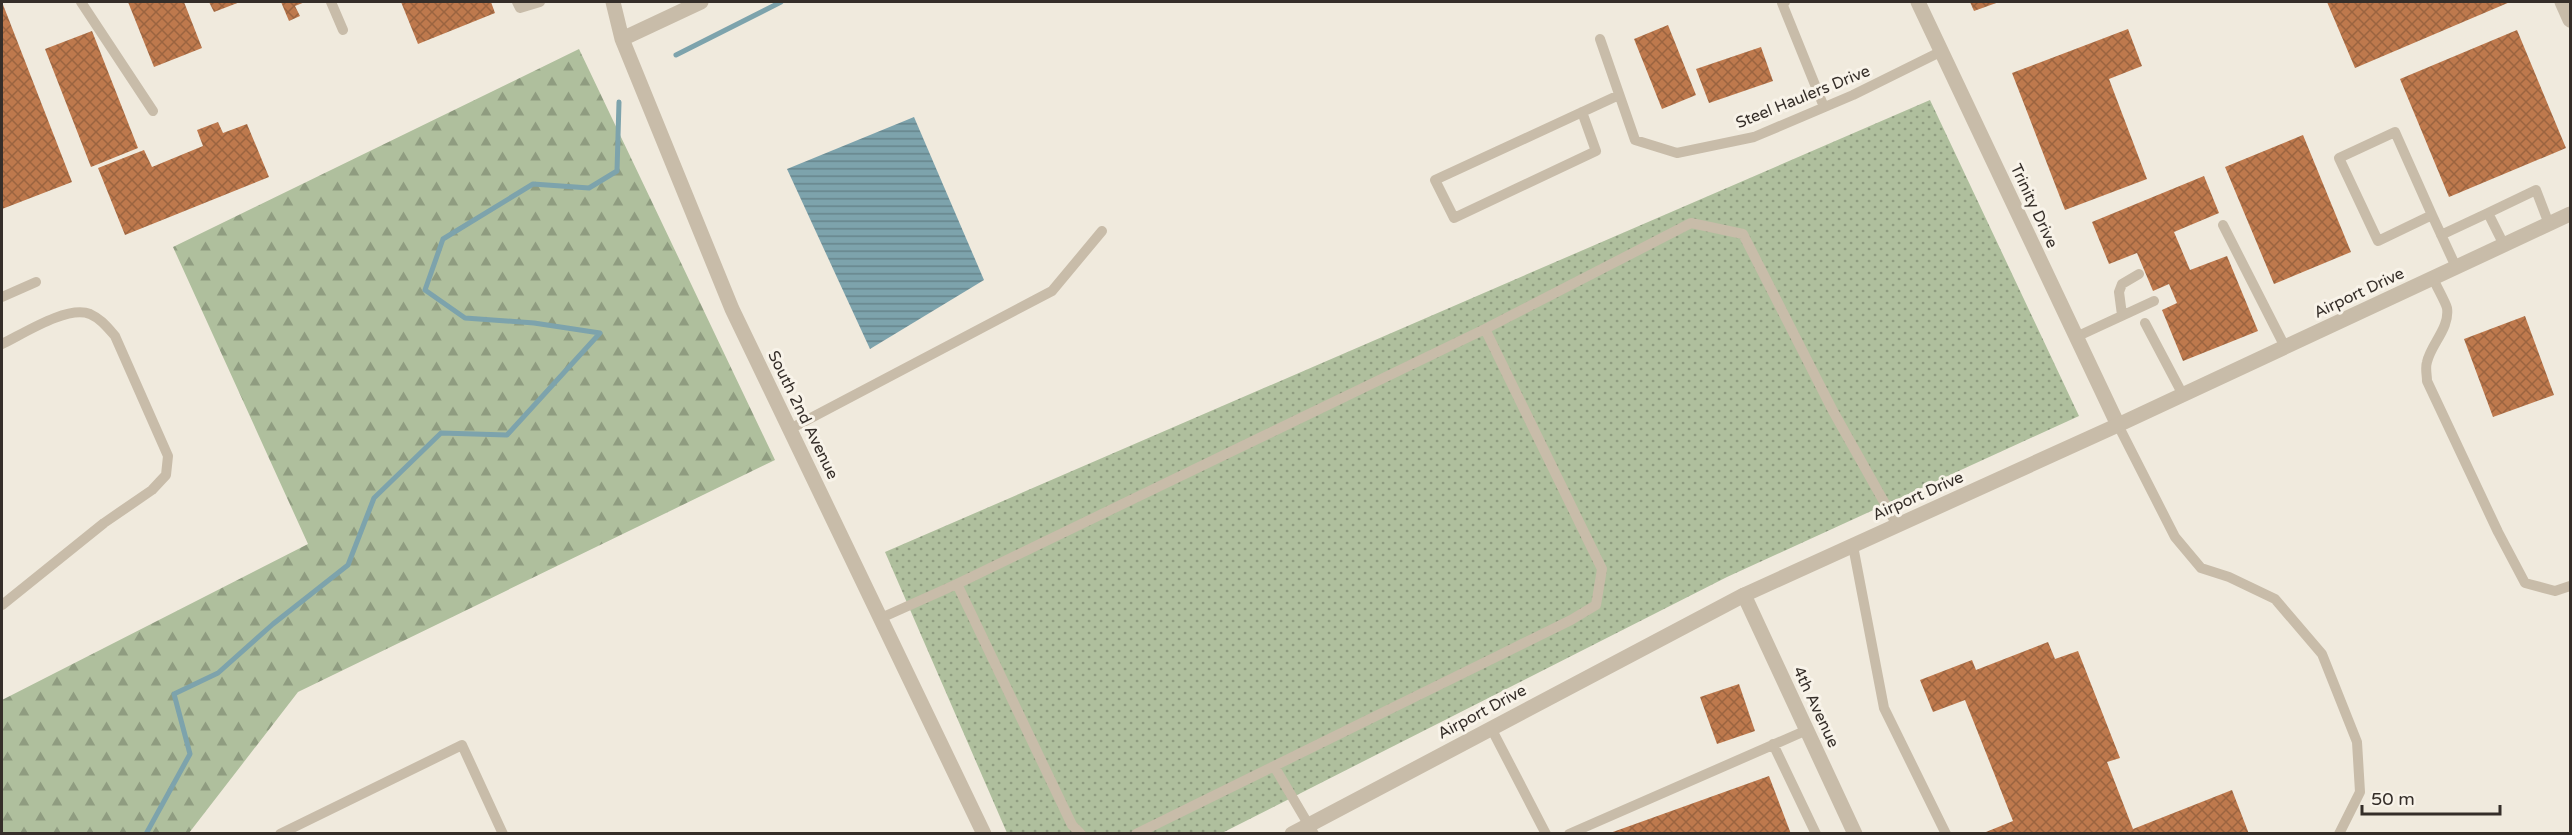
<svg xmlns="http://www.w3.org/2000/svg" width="2572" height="835" font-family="'Varela Round',sans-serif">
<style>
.grass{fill:url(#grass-dots)}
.forest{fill:url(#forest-firs)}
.water{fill:url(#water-rules)}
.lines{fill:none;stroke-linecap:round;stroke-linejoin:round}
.stream{stroke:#7da3ac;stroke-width:5}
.building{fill:url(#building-cross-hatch)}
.service{stroke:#c8bca9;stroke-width:10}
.minor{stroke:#c8bca9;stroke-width:15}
.tertiary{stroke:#c8bca9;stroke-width:15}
.labels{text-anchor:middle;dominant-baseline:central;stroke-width:6;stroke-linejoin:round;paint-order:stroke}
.street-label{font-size:16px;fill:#352e29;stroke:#f8f3e9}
</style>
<defs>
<pattern id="grass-dots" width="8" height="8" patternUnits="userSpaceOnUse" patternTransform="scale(1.5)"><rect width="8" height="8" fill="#afbf9d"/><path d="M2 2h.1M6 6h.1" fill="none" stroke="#8f9c80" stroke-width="1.8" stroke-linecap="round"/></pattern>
<pattern id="forest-firs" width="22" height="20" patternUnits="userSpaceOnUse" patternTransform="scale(1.5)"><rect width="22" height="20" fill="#afbf9d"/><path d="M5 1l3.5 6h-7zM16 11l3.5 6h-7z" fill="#8f9c80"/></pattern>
<pattern id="water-rules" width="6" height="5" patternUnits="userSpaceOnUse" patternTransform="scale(1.5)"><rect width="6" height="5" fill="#7da3ac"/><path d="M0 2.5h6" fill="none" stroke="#67858c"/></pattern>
<pattern id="building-cross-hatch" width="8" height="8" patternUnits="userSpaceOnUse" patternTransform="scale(1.5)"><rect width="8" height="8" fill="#be794d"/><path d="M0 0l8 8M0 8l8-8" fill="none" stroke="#9b6440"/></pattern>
</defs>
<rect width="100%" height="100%" fill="#f0eadd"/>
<path class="grass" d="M1930,100L2079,416L1727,577L1222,833H1007L885,552Z"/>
<path class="forest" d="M579,49L775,460L298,692L189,833H2V700L308,544L173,247Z"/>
<path class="water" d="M914,117L984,280L870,349L787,169Z"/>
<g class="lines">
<path class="stream" d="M676,55L781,2
M146,834L190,754L174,694L218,673L273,624L348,565L374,498L441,433L507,435L600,333L534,323L465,318L425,290L443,239L533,184L589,188L617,171L619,102"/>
</g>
<path class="building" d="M2,2L72,182L2,209Z
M128,2H184L202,48L154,67Z
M209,2H240L214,12Z
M281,2H305L295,6L300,16L289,21Z
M401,2H491L495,13L418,44Z
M1970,2H1999L1974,11Z
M2327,2H2510L2355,68Z
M1668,25L1696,95L1662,109L1634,39Z
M2128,29L2142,66L2109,79L2147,179L2065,210L2012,73Z
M2517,30L2566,148L2449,197L2400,79Z
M92,31L138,148L91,167L45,49Z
M1761,47L1773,81L1709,103L1696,69Z
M218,122L223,133L247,124L269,177L125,235L98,168L144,150L152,167L203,146L197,130Z
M2303,135L2351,252L2274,284L2225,167Z
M2204,176L2219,213L2174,232L2190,270L2227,256L2258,331L2183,361L2162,310L2177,303L2169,284L2153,291L2137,253L2109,264L2092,222Z
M2525,316L2554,395L2493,417L2464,339Z
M2048,642L2055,659L2078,651L2120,758L2107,762L2133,829L2232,790L2249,834H1981L2013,821L1965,700L1933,712L1920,680L1972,660L1976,670Z
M1739,684L1755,731L1717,744L1700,697Z
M1769,776L1791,834H1610V833Z"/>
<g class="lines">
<path class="service" d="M81,2L153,111
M331,2L343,30
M517,2L520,8L540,2
M1785,2L1782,3L1824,107
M1600,39L1635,140L1677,153L1754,137L1853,95L1942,51
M1582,112L1596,151L1454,218L1435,180L1619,95
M2432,215L2395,132L2339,158L2378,241L2432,215L2456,267
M2223,225L2285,347
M2441,235L2488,213
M2504,245L2488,213L2536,190L2549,224
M2433,278C2436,286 2445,301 2447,308C2450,328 2431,344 2427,362C2425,368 2427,375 2427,381L2498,532L2525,583L2555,591L2570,586
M2,297L36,282
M2122,315L2119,292L2122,284L2139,274
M2145,323L2183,395
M2076,337L2154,301
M2,344C23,334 67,305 90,314C101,319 107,327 115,336L168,456L166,475L152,490L104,523L2,605
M2118,425L2175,537L2201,568L2229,577L2275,599L2322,654L2357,742L2360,792L2339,834
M790,429L1052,291L1102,231
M1853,546L1884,708L1946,834
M957,584L1072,825L1081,834
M881,618L957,584L1485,329L1691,223L1743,234L1833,411L1897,525
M1491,728L1546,834
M1773,744L1816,834
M1274,766L1314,834
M280,834L462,745L503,834
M1136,834L1571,620L1596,605L1602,569L1485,329
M1569,834L1807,730"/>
<path class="minor" d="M1918,2L2118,425
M2562,2L2570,20
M1744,595L1855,834"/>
<path class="tertiary" d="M613,2L622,39L732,309L984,834
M622,39L701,2
M1292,834L1744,595L2118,425L2570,214"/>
</g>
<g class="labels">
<g class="street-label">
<text transform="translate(1803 97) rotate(-22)">Steel Haulers Drive</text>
<text transform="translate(2034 206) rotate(65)">Trinity Drive</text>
<text transform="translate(2359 293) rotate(-25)">Airport Drive</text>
<text transform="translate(803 415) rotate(64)">South 2nd Avenue</text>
<text transform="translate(1918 496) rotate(-24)">Airport Drive</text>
<text transform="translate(1816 707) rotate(65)">4th Avenue</text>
<text transform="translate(1482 712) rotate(-28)">Airport Drive</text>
</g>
</g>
<rect width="2572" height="835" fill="none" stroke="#352e29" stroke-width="6"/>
<path d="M2362 805v9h138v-9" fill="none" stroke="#352e29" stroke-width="3"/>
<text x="2371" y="805" font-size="18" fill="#352e29" stroke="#f8f3e9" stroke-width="4.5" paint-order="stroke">50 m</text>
</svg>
